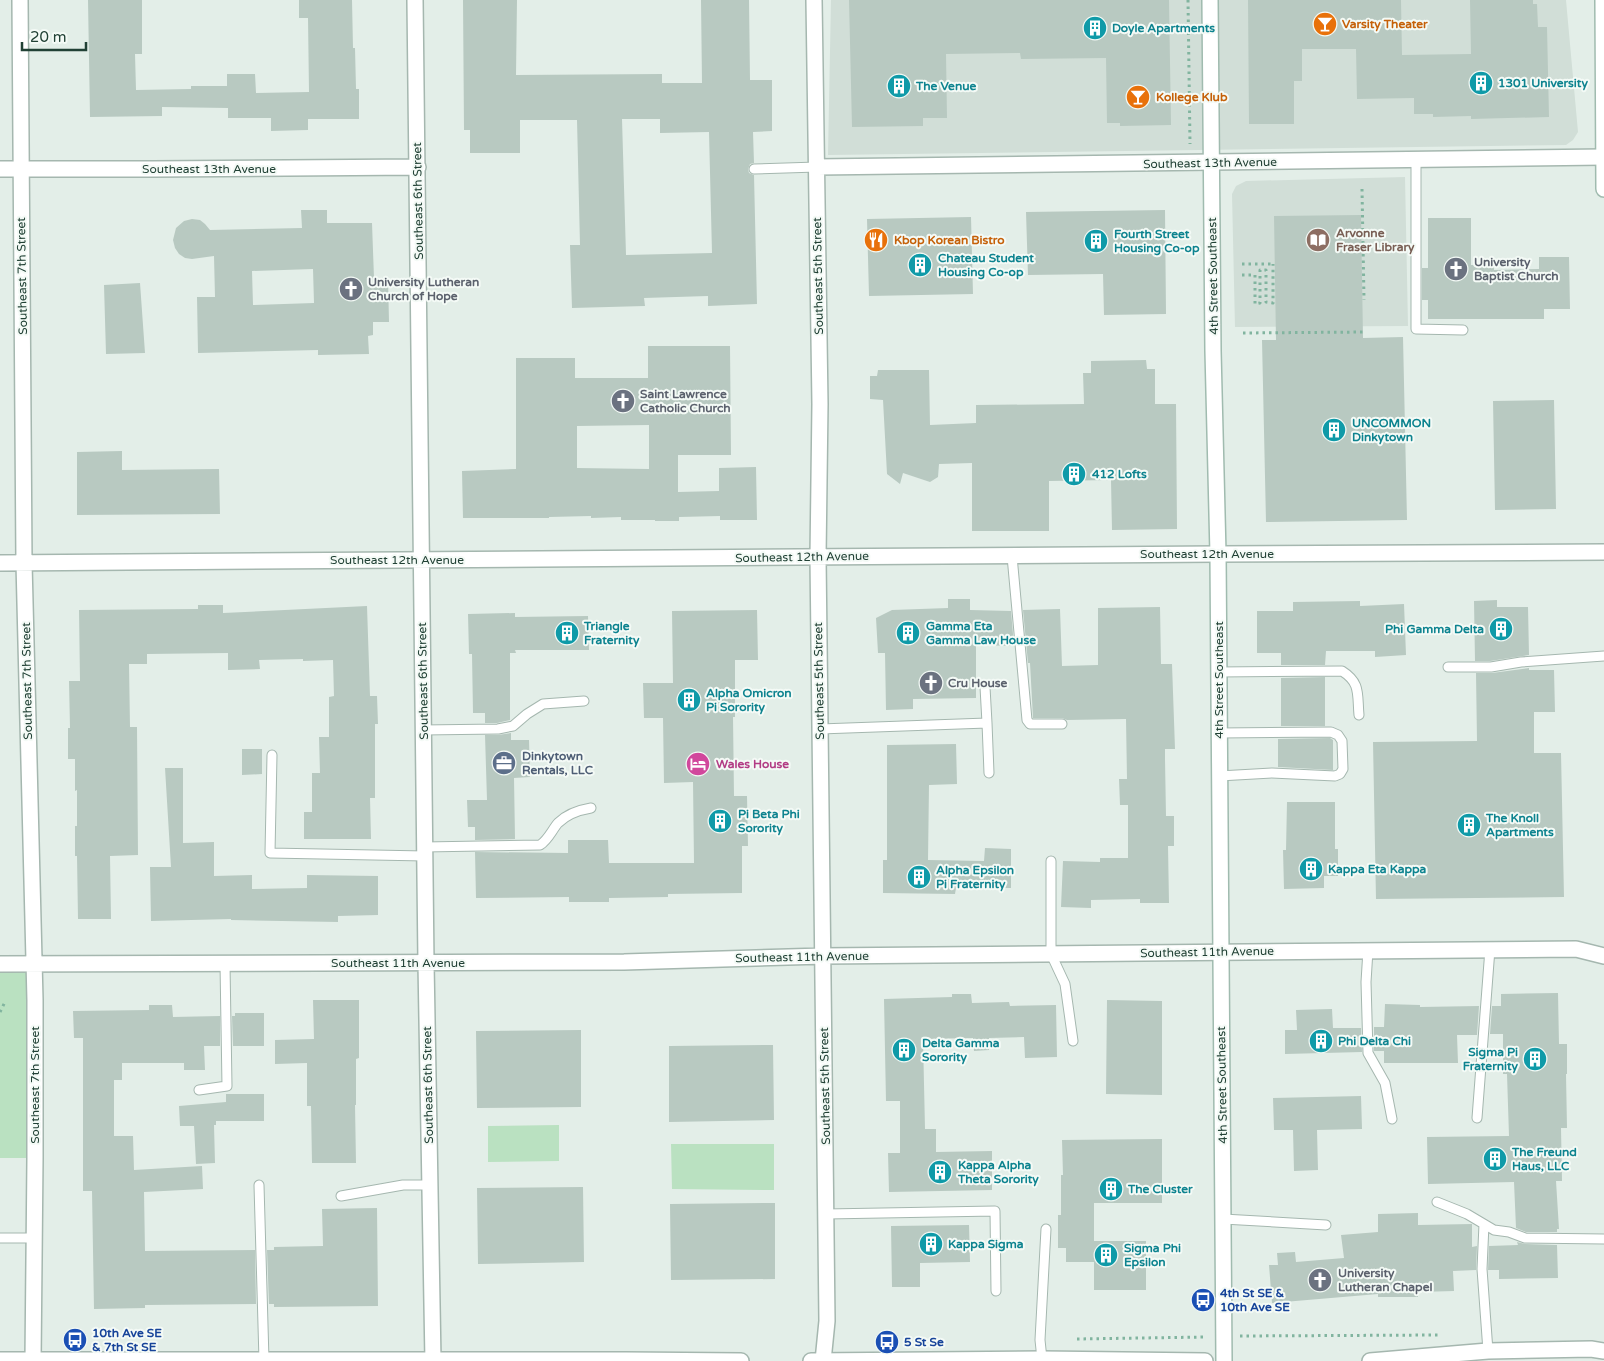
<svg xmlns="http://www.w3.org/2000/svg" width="1604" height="1361" font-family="'Varela Round',sans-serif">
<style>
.built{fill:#d1ded7}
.green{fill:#bae1c1}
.building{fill:#b8c9c1;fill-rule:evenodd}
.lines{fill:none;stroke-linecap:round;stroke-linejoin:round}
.service-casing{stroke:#a5b7af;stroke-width:11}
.minor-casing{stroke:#a5b7af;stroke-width:18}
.tertiary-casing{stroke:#a5b7af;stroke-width:18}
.secondary-casing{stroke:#a0bbaf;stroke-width:18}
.path{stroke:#81b49f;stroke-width:3;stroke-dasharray:2.5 4;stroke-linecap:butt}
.service{stroke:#fff;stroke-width:9}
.minor{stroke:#fff;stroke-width:15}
.tertiary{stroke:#fff;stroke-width:15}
.secondary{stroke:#fff;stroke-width:15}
.labels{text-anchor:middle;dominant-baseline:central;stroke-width:4;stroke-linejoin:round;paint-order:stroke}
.food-label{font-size:12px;font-weight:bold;fill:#c56008;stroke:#f4faf6;text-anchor:start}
.culture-label{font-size:12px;font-weight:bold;fill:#0d838f;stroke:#f4faf6;text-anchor:start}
.street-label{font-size:12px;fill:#214135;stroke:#f4faf6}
.education-label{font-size:12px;font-weight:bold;fill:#785e54;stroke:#f4faf6;text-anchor:start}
.worship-label{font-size:12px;font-weight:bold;fill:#5b616d;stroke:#f4faf6;text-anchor:start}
.service-label{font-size:12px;font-weight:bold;fill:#4e5e75;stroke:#f4faf6;text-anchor:start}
.hotel-label{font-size:12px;font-weight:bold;fill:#b23c85;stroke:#f4faf6;text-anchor:start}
.transit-label{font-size:12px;font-weight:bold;fill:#164399;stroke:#f4faf6;text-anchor:start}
</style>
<rect width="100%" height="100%" fill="#e3eee8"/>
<path class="built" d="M831,0H1566L1578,132L1573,140L1566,145L828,155Z
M1405,177L1408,326L1235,327L1232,194L1236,186L1246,181Z"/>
<path class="green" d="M0,964H34L35,1158H0Z
M559,1125V1161L488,1162V1126Z
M671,1144H774V1190L672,1189Z"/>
<path class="building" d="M88,0H142V54H135L136,90L191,89V86H227V74H255L256,93L309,92L308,18H299V0H352L353,48H355L356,89H359V119H308V130L271,131V118H228V108L162,107V116L90,117Z
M463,0H517L516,75L662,74V83H702L701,0H749L750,80H772V131L753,132L754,163L750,164L748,169L749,173L754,175L757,304L708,306V296L644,298L645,306L572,308L570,245H580L577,120H520V153H470V130H464ZM622,119H660V133L709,132L712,253L626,255Z
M849,0H1169L1171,125L1120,126V123H1107L1106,58L1021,59L1020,53L946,54L947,118H923V126L852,127Z
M1248,0H1401L1402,55L1471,54L1470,0H1533V4H1537L1538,27H1547L1549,117L1471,119V116L1433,117V114H1414V98L1357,99L1356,49H1302V81H1294V124H1249Z
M301,210H327V223H372L374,278H388L389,322H373V335L368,336L369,354L318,355V350L198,353L197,297H215L214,256L192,259L185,258L179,254L175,248L173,240L176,228L184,221L192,219L200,220L205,224L210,230L302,228ZM313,269L314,303L253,305L252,271Z
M1165,210L1166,314L1104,315L1103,274L1028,275L1026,212Z
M1361,215L1363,338L1403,337L1407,520L1266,522L1262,340H1276L1274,216Z
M971,217L973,294L869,296L867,219Z
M1428,218H1471V265H1494V270L1539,269V257H1569L1570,309H1544V319H1428V300H1422V268H1428Z
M140,283L145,353L106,354L104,285Z
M648,346H730L731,455H678V492L719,491V468L756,467L757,520H720V516L679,517V521H655V520H621V517L591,518V516L549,517V518H463L462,471L516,469V358H575V378H648ZM649,425V469L577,468V426Z
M1146,360L1147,369H1155V404H1176L1177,529L1112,530L1111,480L1049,481V531H972V463L939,464L938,477L930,482L903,473L900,484L887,474L883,400L870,399V376H877L878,370H929L930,425L976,423V405L1084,404L1083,373H1091V361Z
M1554,400L1556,509L1495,510L1493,401Z
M122,451V470L219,469L220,514L77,515V452Z
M948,599H970V610L1011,611L1014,646L976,645V698L913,699V709L886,710L885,653H878L876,618L892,610L948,608Z
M1497,600V607H1528L1529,655L1490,661H1475L1474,601Z
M1360,601V606L1404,604L1406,655L1375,657V651H1326L1325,665H1281V653H1257V611H1293V602Z
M198,605H223V613L367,606L370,696H377L378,724H375V798H370L371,839H304V812H312V773H320L319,737H329V697L334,696L333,660L303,661V659L259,660L260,669L228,670V653L147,654V664H129L130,727H137L138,855L110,856L111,919H78L77,856H75V826H77V790L75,791V759H68V728H70L69,681H80L79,610L198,609Z
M1160,607L1161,664H1172L1175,749H1165V759L1166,816H1174V846H1168L1169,903H1140V899L1091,900V908L1061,907L1063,861L1100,862V858H1128V805H1120L1119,779H1127L1126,719L1067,720L1062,718H1033L1030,663H1028L1023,610L1060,609L1062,666L1098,665V608Z
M757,610L758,660H735V717H733L734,796H747L748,846H742V893L668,894V897L609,898V902H569V897L476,898L475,852L568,853V840H608L609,863H694L693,782L664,783L663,718H644L643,683H673L672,611Z
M515,613V617L588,616L589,650H515L516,653H510V720L497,723H485V713H473L472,654H469L468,614Z
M1529,668V670H1554L1555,712H1534V753H1561L1564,897L1376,899L1373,742L1477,741L1476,673H1492Z
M1325,677V726H1281V678Z
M511,733V740H529L530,777L514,778L515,839L475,840V827H468L467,800H487L485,735H498Z
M1330,738L1333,740V770L1278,767V739Z
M956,744L957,784L929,785L928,860L984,861L985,848L1011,849V888H956L955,894L883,893V860H887V745Z
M242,749H262V774L242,775Z
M165,768H183V843L214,842V876L252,875V889L307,888V875L378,876V915L338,916V922L231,920V919L151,921L150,867H171Z
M1287,802H1335V849H1338V876H1324V888L1284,889L1283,850H1286Z
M1558,993L1559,1044H1567V1074H1566L1567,1128H1561L1562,1181H1556L1559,1229H1557V1232H1526L1516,1228L1514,1182L1428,1184L1427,1137L1509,1136L1507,1074H1503V1034H1490L1492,1006H1501V994Z
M952,994H971L972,1003L1009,1002L1010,1006L1056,1005L1057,1057L1025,1058L1024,1037L989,1038V1050L974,1051L973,1038L923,1039L925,1129H936V1152L992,1151V1190L889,1192L888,1153H900V1101H886L884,999L952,997Z
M313,1000H359V1058L356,1059V1105H355L356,1163H312L311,1106H307V1063L275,1064V1040L314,1039Z
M1107,1000L1162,1001V1095L1106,1094Z
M1385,1004L1420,1005V1007L1479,1006L1477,1035H1457L1458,1063H1384V1051H1374V1027H1384Z
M149,1005H172L173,1017L220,1016V1046H204L205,1070H184V1063H122V1080H114V1136H133L134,1170L202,1166L203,1189L144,1192L145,1251L255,1250L256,1304L145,1305V1308L94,1309L92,1191H83V1038H74L73,1011L149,1010Z
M1332,1009L1333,1028H1361L1362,1052L1285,1054V1030H1297L1296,1010Z
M235,1013H264V1046H233L232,1016H235Z
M581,1030V1107L477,1108L476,1031Z
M773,1045L774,1120L669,1122V1046Z
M226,1094H264V1121H216V1125H214L215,1163L196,1164L194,1126H180L179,1106L226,1102Z
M1361,1096L1362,1129L1317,1130L1318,1170L1294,1171L1293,1130H1274L1273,1098Z
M1162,1139V1203H1094V1241H1146V1290H1094V1262H1066V1248H1058V1215H1061V1175H1063L1062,1140Z
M583,1187L584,1262L478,1264L477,1188Z
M775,1203V1279L671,1280L670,1204Z
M377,1208L378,1306L274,1307V1304H269L267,1250H274V1247L323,1246L322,1209Z
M1418,1213V1225L1472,1224V1247L1477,1246L1476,1270L1453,1271L1454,1291L1418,1292V1297H1378V1294L1272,1303L1269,1265H1278L1277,1253L1295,1252L1296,1262L1344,1258L1341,1235L1378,1232V1214Z
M969,1225L970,1262L920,1263V1287H892L891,1226Z
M1517,1242L1525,1244L1557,1245L1558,1278L1499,1279V1270H1488L1489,1246L1518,1245Z"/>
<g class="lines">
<g class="service-casing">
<path id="service" d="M1416,160V329L1463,330
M754,169L817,167
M1012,556L1027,720L1030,724H1062
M1448,667H1491L1521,662L1604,656
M1218,672L1342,671C1361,683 1357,694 1359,715
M985,687L987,723
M820,729L987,723L989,773
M423,730L498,729L513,726L527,714L543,704L584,701
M272,755L270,853L425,856
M1219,776L1272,773L1335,776L1340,774L1343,769L1342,741L1338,735L1331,732L1219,733
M424,847L540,845C548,840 552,830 558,823C567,814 579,810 591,808
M1051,861V954L1065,984L1073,1041
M1368,950L1366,982L1368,1053L1385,1083L1392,1119
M199,1090L227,1086L225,964
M1477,1118L1490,949
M259,1185L264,1360
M341,1196L403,1185H430
M1437,1202L1467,1214L1494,1230L1509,1232L1525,1238L1604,1239
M826,1214L995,1211L996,1291
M1223,1219L1326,1225
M1484,1224L1482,1269L1488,1351
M0,1238H34
M1042,1359L1040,1340L1046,1229"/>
</g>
<g class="minor-casing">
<path id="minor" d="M20,0L24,563L35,1000V1158L33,1361
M415,0L426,963L433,1361
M814,0L820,404L818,557L827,1321L823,1361
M817,167L1604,157
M0,169H153L418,167
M0,563L1218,554L1604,552
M0,964L624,962L823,956L1576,949L1604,956"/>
</g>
<g class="tertiary-casing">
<path id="tertiary" d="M0,1360H626L741,1361
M811,1361L1042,1359L1205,1361
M1370,1361L1488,1351L1591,1349L1604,1351"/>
</g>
<g class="secondary-casing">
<path id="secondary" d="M1210,0L1213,351L1218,554L1224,1361
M1603,0L1604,189"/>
</g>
<path class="path" d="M1188,0L1190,144
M1362,189L1364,300
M1242,264H1274
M1242,275H1255V304L1260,303V270H1266V302L1273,303V264
M1243,333L1365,332
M0,1012L5,1002
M1240,1336L1438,1335
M1077,1339L1206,1337"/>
<use href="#service" class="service"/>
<use href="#minor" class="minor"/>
<use href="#tertiary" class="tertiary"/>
<use href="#secondary" class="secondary"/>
</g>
<defs>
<g id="bar-disc" transform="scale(1.25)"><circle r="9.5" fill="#e8710a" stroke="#f4faf6"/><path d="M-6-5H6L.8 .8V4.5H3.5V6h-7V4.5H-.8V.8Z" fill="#fff"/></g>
<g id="building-disc" transform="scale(1.25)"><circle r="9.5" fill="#0f9aa8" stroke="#f4faf6"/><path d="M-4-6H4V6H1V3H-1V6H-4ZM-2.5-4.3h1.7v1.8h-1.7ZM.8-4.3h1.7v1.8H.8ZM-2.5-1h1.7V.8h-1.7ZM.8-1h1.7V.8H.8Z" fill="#fff"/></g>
<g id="restaurant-disc" transform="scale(1.25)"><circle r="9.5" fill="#e8710a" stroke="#f4faf6"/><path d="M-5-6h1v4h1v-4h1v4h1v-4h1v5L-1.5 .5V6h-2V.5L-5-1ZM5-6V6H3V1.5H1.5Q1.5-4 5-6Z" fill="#fff"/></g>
<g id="library-disc" transform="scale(1.25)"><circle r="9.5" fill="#8d6e63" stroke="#f4faf6"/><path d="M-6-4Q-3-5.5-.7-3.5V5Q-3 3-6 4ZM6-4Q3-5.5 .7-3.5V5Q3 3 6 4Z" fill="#fff"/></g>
<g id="church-disc" transform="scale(1.25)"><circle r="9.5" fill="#6b7280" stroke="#f4faf6"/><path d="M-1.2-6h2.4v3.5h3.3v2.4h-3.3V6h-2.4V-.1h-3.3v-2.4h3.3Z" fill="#fff"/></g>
<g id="office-disc" transform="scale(1.25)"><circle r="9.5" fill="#5c6f8a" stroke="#f4faf6"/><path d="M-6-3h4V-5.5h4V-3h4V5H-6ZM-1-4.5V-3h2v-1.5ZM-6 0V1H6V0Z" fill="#fff"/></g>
<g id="hotel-disc" transform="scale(1.25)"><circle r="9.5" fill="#d1479c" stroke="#f4faf6"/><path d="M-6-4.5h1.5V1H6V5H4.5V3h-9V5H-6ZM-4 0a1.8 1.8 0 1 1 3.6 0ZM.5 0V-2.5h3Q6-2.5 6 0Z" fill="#fff"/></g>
<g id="bus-disc" transform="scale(1.25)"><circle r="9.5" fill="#1a4fb4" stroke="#f4faf6"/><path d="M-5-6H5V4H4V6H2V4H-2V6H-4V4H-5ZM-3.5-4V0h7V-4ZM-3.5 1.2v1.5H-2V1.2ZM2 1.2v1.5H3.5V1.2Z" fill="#fff"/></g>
</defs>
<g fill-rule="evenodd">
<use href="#bar-disc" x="1325" y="24"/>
<use href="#building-disc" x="1095" y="28"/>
<use href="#building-disc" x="1481" y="83"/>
<use href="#building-disc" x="899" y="86"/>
<use href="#bar-disc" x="1138" y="97"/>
<use href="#restaurant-disc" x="876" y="240"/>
<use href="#library-disc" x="1318" y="240"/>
<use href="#building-disc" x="1096" y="241"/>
<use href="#building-disc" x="920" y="265"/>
<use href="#church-disc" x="1456" y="269"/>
<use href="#church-disc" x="351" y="289"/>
<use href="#church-disc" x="623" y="401"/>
<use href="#building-disc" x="1334" y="430"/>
<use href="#building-disc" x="1074" y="474"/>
<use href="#building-disc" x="1501" y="629"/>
<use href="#building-disc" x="567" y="633"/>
<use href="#building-disc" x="908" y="633"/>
<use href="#church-disc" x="931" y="683"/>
<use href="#building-disc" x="689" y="700"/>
<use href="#office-disc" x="504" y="763"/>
<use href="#hotel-disc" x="698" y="764"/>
<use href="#building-disc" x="720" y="821"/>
<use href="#building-disc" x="1469" y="825"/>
<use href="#building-disc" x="1311" y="869"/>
<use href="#building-disc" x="919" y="877"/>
<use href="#building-disc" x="1321" y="1041"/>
<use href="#building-disc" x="904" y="1050"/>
<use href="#building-disc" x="1535" y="1059"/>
<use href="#building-disc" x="1495" y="1159"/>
<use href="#building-disc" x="940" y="1172"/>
<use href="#building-disc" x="1111" y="1189"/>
<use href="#building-disc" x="931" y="1244"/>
<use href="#building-disc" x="1106" y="1255"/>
<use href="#church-disc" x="1320" y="1280"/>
<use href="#bus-disc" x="1203" y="1300"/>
<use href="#bus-disc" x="75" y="1340"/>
<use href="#bus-disc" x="887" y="1342"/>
</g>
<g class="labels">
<g class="food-label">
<text x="1342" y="24">Varsity Theater</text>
<text x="1156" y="97">Kollege Klub</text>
<text x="894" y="240">Kbop Korean Bistro</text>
</g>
<g class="culture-label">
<text x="1112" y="28">Doyle Apartments</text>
<text x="1498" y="83">1301 University</text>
<text x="916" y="86">The Venue</text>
<text x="1114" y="234">Fourth Street<tspan x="1114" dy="14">Housing Co-op</tspan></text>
<text x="938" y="258">Chateau Student<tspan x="938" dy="14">Housing Co-op</tspan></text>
<text x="1352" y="423">UNCOMMON<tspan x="1352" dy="14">Dinkytown</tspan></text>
<text x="1092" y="474">412 Lofts</text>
<text x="584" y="626">Triangle<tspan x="584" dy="14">Fraternity</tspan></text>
<text x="926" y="626">Gamma Eta<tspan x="926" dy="14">Gamma Law House</tspan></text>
<text x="1484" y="629" text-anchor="end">Phi Gamma Delta</text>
<text x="706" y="693">Alpha Omicron<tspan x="706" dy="14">Pi Sorority</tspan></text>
<text x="738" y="814">Pi Beta Phi<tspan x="738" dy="14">Sorority</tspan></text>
<text x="1486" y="818">The Knoll<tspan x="1486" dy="14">Apartments</tspan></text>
<text x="1328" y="869">Kappa Eta Kappa</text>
<text x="936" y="870">Alpha Epsilon<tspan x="936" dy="14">Pi Fraternity</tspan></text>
<text x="1338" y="1041">Phi Delta Chi</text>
<text x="922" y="1043">Delta Gamma<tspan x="922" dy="14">Sorority</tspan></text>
<text x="1518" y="1052" text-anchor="end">Sigma Pi<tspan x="1518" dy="14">Fraternity</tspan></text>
<text x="1512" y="1152">The Freund<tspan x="1512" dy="14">Haus, LLC</tspan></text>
<text x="958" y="1165">Kappa Alpha<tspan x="958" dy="14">Theta Sorority</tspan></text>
<text x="1128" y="1189">The Cluster</text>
<text x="948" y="1244">Kappa Sigma</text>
<text x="1124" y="1248">Sigma Phi<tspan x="1124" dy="14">Epsilon</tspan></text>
</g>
<g class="street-label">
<text transform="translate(1210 163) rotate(-1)">Southeast 13th Avenue</text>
<text x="209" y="169">Southeast 13th Avenue</text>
<text transform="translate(418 201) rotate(-91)">Southeast 6th Street</text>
<text transform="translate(22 276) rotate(-91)">Southeast 7th Street</text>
<text transform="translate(818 276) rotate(-91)">Southeast 5th Street</text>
<text transform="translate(1213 276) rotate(-91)">4th Street Southeast</text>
<text x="1207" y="554">Southeast 12th Avenue</text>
<text transform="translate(802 557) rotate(-1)">Southeast 12th Avenue</text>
<text x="397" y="560">Southeast 12th Avenue</text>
<text transform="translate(1219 680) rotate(-90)">4th Street Southeast</text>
<text transform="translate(27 681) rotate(-91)">Southeast 7th Street</text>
<text transform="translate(423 681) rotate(-91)">Southeast 6th Street</text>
<text transform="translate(819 681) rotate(-91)">Southeast 5th Street</text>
<text transform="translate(1207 952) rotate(-1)">Southeast 11th Avenue</text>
<text transform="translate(802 957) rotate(-1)">Southeast 11th Avenue</text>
<text x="398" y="963">Southeast 11th Avenue</text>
<text transform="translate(35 1085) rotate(-90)">Southeast 7th Street</text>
<text transform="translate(428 1085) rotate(-91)">Southeast 6th Street</text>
<text transform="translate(1222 1085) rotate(-91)">4th Street Southeast</text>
<text transform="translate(825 1086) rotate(-91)">Southeast 5th Street</text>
</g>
<g class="education-label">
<text x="1336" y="233">Arvonne<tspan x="1336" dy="14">Fraser Library</tspan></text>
</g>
<g class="worship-label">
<text x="1474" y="262">University<tspan x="1474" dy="14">Baptist Church</tspan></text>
<text x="368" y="282">University Lutheran<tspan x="368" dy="14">Church of Hope</tspan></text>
<text x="640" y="394">Saint Lawrence<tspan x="640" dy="14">Catholic Church</tspan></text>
<text x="948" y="683">Cru House</text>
<text x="1338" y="1273">University<tspan x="1338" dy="14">Lutheran Chapel</tspan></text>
</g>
<g class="service-label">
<text x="522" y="756">Dinkytown<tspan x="522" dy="14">Rentals, LLC</tspan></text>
</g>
<g class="hotel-label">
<text x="716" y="764">Wales House</text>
</g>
<g class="transit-label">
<text x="1220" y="1293">4th St SE &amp;<tspan x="1220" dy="14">10th Ave SE</tspan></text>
<text x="92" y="1333">10th Ave SE<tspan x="92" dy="14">&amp; 7th St SE</tspan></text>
<text x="904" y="1342">5 St Se</text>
</g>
</g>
<path d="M22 42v8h64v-8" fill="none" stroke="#214135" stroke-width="2.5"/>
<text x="30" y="42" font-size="15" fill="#214135" stroke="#f4faf6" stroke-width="4" paint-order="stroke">20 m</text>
</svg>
